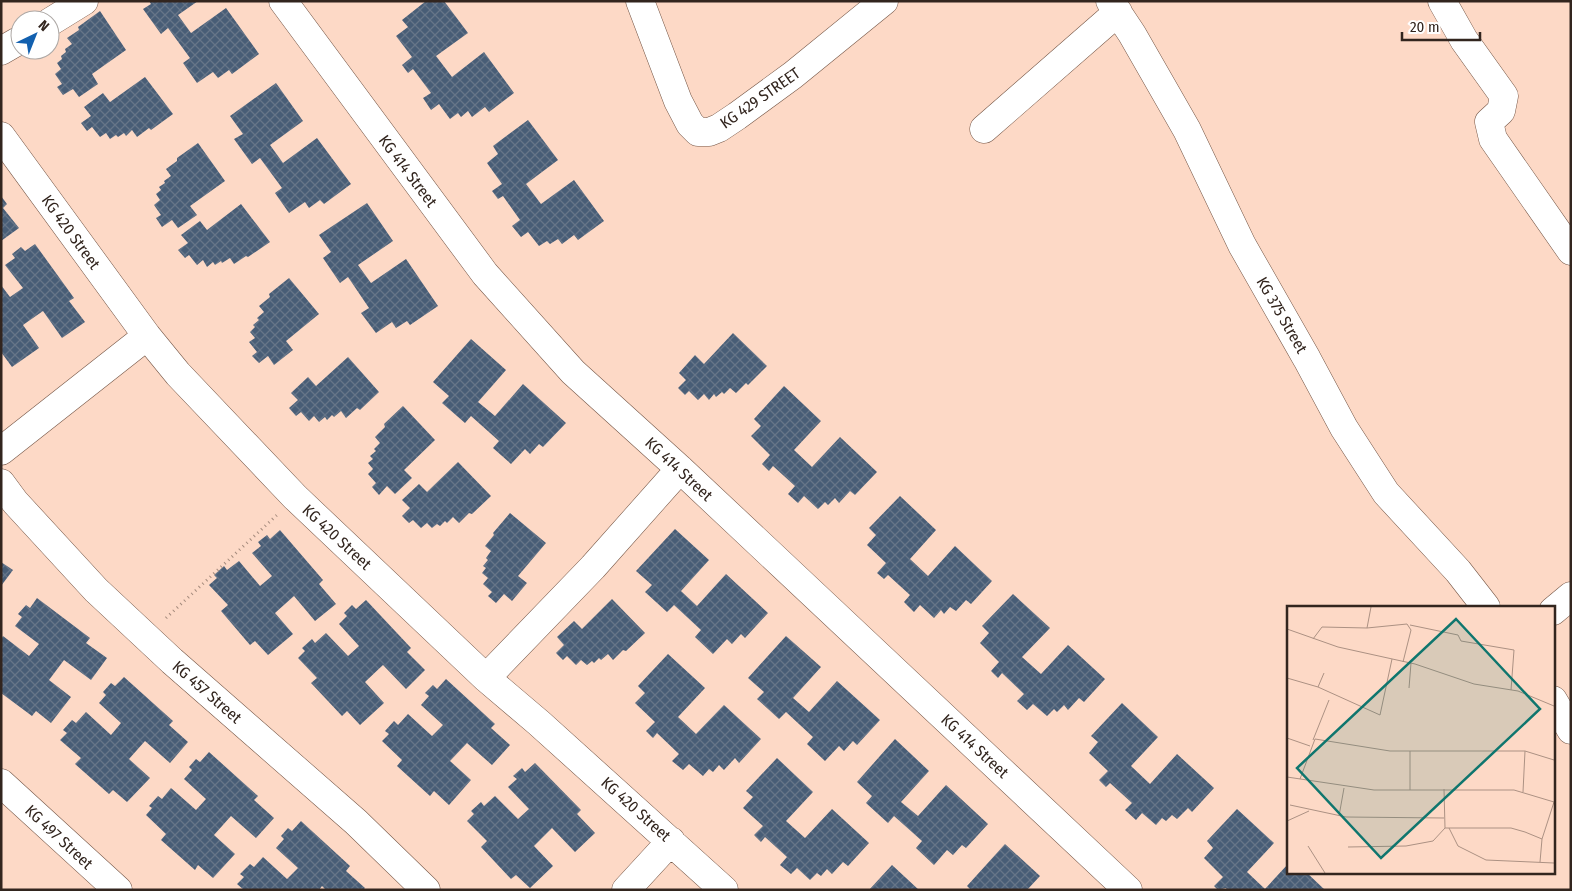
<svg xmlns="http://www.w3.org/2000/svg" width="1572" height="891" font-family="'Fira Sans Condensed',sans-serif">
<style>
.building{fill:url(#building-cross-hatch)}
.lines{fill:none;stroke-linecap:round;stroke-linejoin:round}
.street-casing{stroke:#755646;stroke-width:29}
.path{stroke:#a58b7d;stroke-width:3;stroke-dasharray:1 4;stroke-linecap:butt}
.street{stroke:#fff;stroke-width:28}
.labels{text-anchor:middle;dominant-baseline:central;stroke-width:5;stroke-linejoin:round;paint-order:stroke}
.street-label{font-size:16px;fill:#32251e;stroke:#fff}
.inset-road{fill:none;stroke:#ac9183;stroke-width:1}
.view{fill:#0f766e;fill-opacity:0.15;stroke:#0f766e;stroke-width:2.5}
.inset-edge{fill:none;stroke:#32251e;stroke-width:2.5}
</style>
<defs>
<pattern id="building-cross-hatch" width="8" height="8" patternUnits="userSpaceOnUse" patternTransform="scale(1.25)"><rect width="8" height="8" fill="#485d76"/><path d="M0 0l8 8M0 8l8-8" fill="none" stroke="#667588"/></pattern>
</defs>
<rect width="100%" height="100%" fill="#fdd9c6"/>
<path class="building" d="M149,1H198L178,15L191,33L226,8L259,54L232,74L229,70L218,78L213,72L197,83L183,63L190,58L168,28L161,34L143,9L151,4Z
M426,1H444L468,33L436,56L452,77L484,52L514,93L489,112L485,107L472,117L468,111L461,117L458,113L450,119L439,104L431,110L423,98L431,93L413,69L408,73L402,65L412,57L396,36L408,27L402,20Z
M100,11L126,50L92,74L98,84L79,97L73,89L63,95L57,87L62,84L55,74L61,69L57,63L62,59L61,56L66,52L65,49L72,44L67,38L79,30L78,27Z
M145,77L173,114L151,130L149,128L137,137L132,130L126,136L124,133L118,137L116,135L110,139L106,133L100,137L92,127L87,131L81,123L91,116L84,107L103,93L110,102Z
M276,83L303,121L270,145L283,163L317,138L351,184L324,204L320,200L309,208L305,202L289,213L275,193L282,188L260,158L252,164L234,139L243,134L230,116Z
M528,120L558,160L526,184L541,204L574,180L604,221L578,240L574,235L562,244L558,239L550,244L547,241L539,246L528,232L521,237L512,226L520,220L503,196L498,199L492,191L502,184L487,163L498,154L493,146Z
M198,143L225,181L190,206L197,215L178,228L172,220L162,227L156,218L161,215L154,205L160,200L156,194L161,190L159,187L165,183L164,181L171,176L166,169L177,161V158Z
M1,196L7,204L3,208L19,228L1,241Z
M367,203L393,241L358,265L371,283L406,259L438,306L410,325L407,321L396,328L392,322L376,333L361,313L369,308L348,277L340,283L323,258L331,252L319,235Z
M241,204L270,242L248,257L246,256L234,264L230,258L222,263L221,261L215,265L213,262L207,267L203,260L197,265L189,255L185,258L178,250L188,243L181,235L200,221L207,230Z
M35,244L74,298L69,301L85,322L62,338L43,311L23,325L39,348L12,367L1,352V285L10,297L23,288L5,265L15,258L12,254L21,247L25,251Z
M289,278L319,314L286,341L293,350L274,365L268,356L259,363L252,356L257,352L249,342L255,338L250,332L255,327L253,325L259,320L257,318L264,312L259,306L270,297L269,294Z
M733,333L767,366L748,385L746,383L736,393L730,388L724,394L722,392L716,397L714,394L709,400L704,394L698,400L689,391L685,395L678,388L686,380L679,373L695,355L704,364Z
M471,339L506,370L478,402L495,416L523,384L566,423L543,447L539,444L530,454L525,449L511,464L493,448L499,441L471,416L465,423L442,403L449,396L433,382Z
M348,357L379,392L360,410L357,408L346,418L341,411L334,417L332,415L327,420L325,417L319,422L314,416L309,421L301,412L296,416L289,408L298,400L291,393L308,377L316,386Z
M784,386L821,421L794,450L812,467L840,437L877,472L855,495L850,491L839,503L835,498L828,505L825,502L818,509L804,496L798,503L788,494L795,486L773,466L769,471L762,464L770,455L751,436L761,426L754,419Z
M403,406L435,440L404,470L412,478L395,494L387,486L379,495L372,487L376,483L368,474L373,469L368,463L373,459L370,456L376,451L374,449L380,443L375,437L385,427L384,424Z
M458,462L491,496L472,514L469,513L459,523L453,517L447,523L445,521L440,526L437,524L432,528L427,523L421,528L413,520L409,523L402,516L410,508L402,500L419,484L427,492Z
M900,496L936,530L910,559L928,576L955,546L992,581L971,604L966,600L956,611L950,607L944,614L941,610L934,618L920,605L914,612L904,602L910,595L888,575L884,579L877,573L886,563L867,545L876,535L869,528Z
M510,513L546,543L518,576L527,583L512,601L504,594L496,603L488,596L492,592L483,584L488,578L482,573L486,568L483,566L488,560L486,558L491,551L485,546L494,535L493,533Z
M675,529L709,560L681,591L697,606L726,574L768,613L745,638L741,634L732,644L727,639L713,654L695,637L701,630L674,605L667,612L645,592L652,585L636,571Z
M280,530L323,580L319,584L336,604L315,621L294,596L275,613L293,634L268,655L255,641L250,645L221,611L228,605L209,585L217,578L214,575L224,566L227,570L239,561L260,586L272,576L252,553L261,546L258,542L267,535L270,539Z
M1,562L13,570L1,586Z
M1013,594L1050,628L1022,657L1041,674L1068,645L1105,679L1084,702L1079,698L1068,710L1064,705L1057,712L1054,709L1047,716L1033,704L1027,710L1017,701L1024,694L1002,673L998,678L991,671L999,662L980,643L989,633L982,626Z
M37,598L90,638L86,643L107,658L91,680L64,660L49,680L71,697L51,723L36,711L32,716L1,693V639L3,636L29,656L39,644L15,626L22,617L18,614L26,605L30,608Z
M612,599L645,633L626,651L623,650L613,660L608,654L601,660L599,658L594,663L592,661L587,665L581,660L576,665L567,656L563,660L556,653L564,645L557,637L574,621L582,629Z
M366,600L411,648L407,652L425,670L406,689L383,665L365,682L384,703L360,725L347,711L342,716L311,683L317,678L298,658L305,651L302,648L312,639L315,643L326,633L348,656L359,646L339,624L347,616L344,613L352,605L356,609Z
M786,636L821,667L793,698L809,712L837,681L880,720L857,745L853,741L844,751L839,746L825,761L807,744L813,737L786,712L779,719L757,699L764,692L748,678Z
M668,654L705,688L678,717L696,734L724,705L761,739L739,763L735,758L724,770L719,765L713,772L709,769L703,776L689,764L683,770L672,761L679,754L657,733L653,738L646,731L655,722L635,703L645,693L638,686Z
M124,677L173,721L169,725L188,742L170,763L145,741L129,759L150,778L127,802L113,790L109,794L75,764L81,758L60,740L67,733L63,730L72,720L76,723L86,712L111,735L121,723L99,703L106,695L103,692L111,683L115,686Z
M446,679L495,724L491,728L510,745L492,765L467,743L450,761L471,780L449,805L434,791L430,796L397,766L402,760L382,741L389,734L385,731L394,721L398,725L408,714L432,736L443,725L421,705L429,696L425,693L433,685L437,689Z
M1122,703L1158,737L1131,766L1150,784L1177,754L1214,788L1192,812L1188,808L1177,819L1172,815L1166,821L1162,818L1156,825L1142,813L1136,820L1125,810L1132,803L1110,783L1106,787L1099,780L1108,771L1089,753L1098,742L1091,736Z
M895,739L929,771L901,802L918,816L946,785L988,824L966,848L962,845L953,855L947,850L934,865L916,848L922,841L894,816L888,823L866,803L872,796L857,782Z
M209,752L258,796L254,800L274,818L256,838L231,816L214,835L235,854L213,878L198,865L195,870L161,840L166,834L146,815L152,808L149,806L158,796L162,799L171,788L196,810L206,799L184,779L192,770L189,767L196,759L200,762Z
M777,758L813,792L786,821L805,838L832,809L869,843L848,866L843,862L832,874L827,869L821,876L817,873L810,880L797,868L791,874L780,865L787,857L765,837L761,842L754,835L763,826L743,808L753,797L746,791Z
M535,763L581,810L577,814L595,833L575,852L552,828L534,846L553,866L530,888L516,875L511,879L481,847L487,841L467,821L474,814L471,811L481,802L484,806L495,796L518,819L529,809L508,787L517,779L513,776L522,768L525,772Z
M1237,809L1274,843L1247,872L1265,889L1288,864V872H1306L1325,890H1227L1226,888L1218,890L1214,886L1223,877L1204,858L1213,848L1207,841Z
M301,821L350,866L346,871L365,888L363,890H326L322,886L319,890H244L237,884L244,877L240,874L250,864L254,867L263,857L287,879L298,868L276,848L284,839L281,836L288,828L292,831Z
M1005,844L1040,876L1027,890H971L967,886Z
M892,865L919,890H869Z"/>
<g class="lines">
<g class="street-casing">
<path id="street" d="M283,1L485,274L573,372L680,469L1128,890
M640,1L678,101L690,124L698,132H709L719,128L737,116L793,75L884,1
M1110,1L1132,34L1187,130L1242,245L1307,359L1344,428L1386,493L1458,571L1486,607
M1442,1L1464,40L1504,96L1501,111L1489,122L1493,139L1571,251
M50,22L84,1
M1,51L20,40
M984,129L1118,12
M1,136L147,336L178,374L295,497L486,678L539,723L724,890
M1,451L147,336
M1,483L15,502L96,590L172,661L356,822L426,890
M1553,611L1571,596
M486,678L593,567L680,469
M1553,700L1571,730
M1,783L118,890
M626,890L671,841"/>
</g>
<path class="path" d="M166,618L277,515"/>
<use href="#street" class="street"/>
</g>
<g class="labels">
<g class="street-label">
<text transform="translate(760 98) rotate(-35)">KG 429 STREET</text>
<text transform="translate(408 171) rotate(53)">KG 414 Street</text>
<text transform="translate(71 232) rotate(54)">KG 420 Street</text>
<text transform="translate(1282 315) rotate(60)">KG 375 Street</text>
<text transform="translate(679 469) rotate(43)">KG 414 Street</text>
<text transform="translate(337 537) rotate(43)">KG 420 Street</text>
<text transform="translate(207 692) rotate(41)">KG 457 Street</text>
<text transform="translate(975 746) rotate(43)">KG 414 Street</text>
<text transform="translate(636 809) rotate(42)">KG 420 Street</text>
<text transform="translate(59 837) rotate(43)">KG 497 Street</text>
</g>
</g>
<g transform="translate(1287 606)">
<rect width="268" height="268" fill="#fdd9c6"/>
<path class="inset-road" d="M123,19L171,29L174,35L227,44L224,84M80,22L84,1M0,23L51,41L128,58L187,78L231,85L267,100M26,33L35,21L80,22L120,18L124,24L116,56M0,72L31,81L93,109L105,53M31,81L37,67M122,82L124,57M0,132L23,140M26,134L42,94M123,145V184M0,171L87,184H227L267,196M13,173L28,133L103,145H238L267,154M236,186L238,145M3,199L59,211L157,212M52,210L57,182M0,215L22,205M158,222H224L238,226L255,233L253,256M162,222L171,240L199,254L267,257M255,233L267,196M21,240L38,267M61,241L119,240L146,235L158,222L157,183"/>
<path class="view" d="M169,13L253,103L94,252L10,162Z"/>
<rect width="268" height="268" class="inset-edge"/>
</g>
<rect width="1572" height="891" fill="none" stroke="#32251e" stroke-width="5"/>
<g transform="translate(35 35) rotate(43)"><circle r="24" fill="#ffffff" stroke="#ada8a5"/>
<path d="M0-4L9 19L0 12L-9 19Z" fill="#1260af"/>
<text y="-8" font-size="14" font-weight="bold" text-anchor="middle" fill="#32251e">N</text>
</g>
<path d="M1402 32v8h78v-8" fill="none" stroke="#32251e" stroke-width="2.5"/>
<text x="1410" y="32" font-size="15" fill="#32251e" stroke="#ffffff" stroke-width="4" paint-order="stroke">20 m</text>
</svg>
